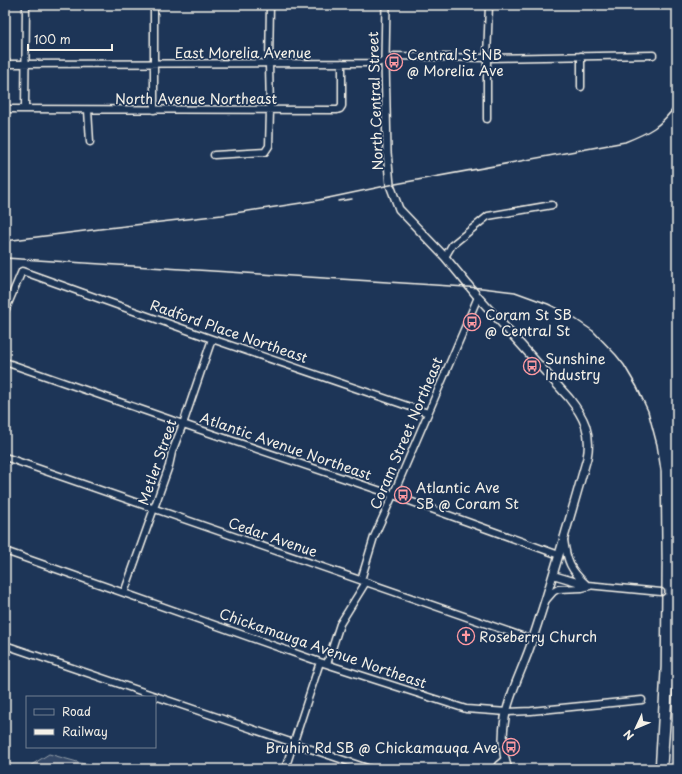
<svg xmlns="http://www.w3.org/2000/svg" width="682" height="774" font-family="'Playpen Sans',sans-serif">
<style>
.green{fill:#354a67;stroke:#949ea8}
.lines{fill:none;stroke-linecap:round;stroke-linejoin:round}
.minor-tunnel{stroke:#3d516d;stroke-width:6;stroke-dasharray:6 3;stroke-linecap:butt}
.minor-casing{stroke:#f4f1e8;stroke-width:9}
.major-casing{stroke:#f4f1e8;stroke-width:10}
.minor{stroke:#1d3557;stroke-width:6}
.major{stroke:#1d3557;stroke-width:7}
.rail{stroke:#f4f1e8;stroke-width:1.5}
.labels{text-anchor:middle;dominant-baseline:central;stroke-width:3.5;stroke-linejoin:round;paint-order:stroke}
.street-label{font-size:14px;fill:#f4f1e8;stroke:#1d3557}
.poi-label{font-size:14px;fill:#f4f1e8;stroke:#1d3557;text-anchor:start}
</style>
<rect width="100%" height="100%" fill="#1d3557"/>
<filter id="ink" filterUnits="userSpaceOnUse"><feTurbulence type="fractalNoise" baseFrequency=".025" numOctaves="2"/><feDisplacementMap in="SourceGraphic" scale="8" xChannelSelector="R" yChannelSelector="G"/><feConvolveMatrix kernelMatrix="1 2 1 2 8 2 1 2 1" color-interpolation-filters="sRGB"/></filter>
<g filter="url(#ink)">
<path class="green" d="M49,754L102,769H25Z"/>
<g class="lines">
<path class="minor-tunnel" d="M661,592L677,593"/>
<g class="minor-casing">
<path id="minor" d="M154,5V110
M581,56V87
M5,64L378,63L394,56L487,58L653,55
M5,109L337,110L340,109L342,106V63
M25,109L26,5
M88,110L90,142
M487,119V58L489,5
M214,155L265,152L269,146L270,110L269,64L270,5
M445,257L452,245L488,216L552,205
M5,311L22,271L212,339L428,413
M5,362L183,424L393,495L559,555
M5,457L533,640
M564,540C567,561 570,570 586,584
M5,551L320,662L466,709L507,712L531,711L642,700
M553,575L587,585L661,592
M361,580L374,537L393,495L478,297
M124,593L169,466L172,452L183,424L212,339
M546,600L553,592L558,589L582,588L590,586
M5,645L370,769
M327,664L340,624L366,582
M285,769L320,662
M496,769L498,765L504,760"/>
</g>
<g class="major-casing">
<path id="major" d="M386,5L385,60L387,152L390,185L399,209L445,257L478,297L569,398C584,417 592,433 587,458C570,518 553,578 533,638C525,665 510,690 505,718C502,735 502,753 508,769"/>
</g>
<use href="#minor" class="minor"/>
<use href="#major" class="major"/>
<path class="rail" d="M638,7L641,5
M338,201L352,199
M5,241L108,228L222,215L314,201L390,185L625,142C635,138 645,134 654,128C663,122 671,112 677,104
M5,258L482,288L515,292L548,304L565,312L593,331L616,355L624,365L637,387L648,411L657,445L661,471L662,564L661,667L655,769
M672,762L677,735
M667,769L675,657"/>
</g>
</g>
<defs>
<g id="bus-ring" transform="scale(0.9)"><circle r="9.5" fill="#1d3557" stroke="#ff9aa2" stroke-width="1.5"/><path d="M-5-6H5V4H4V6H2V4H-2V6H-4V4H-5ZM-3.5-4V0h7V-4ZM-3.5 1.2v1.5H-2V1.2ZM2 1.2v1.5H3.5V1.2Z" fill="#ff9aa2"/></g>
<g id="church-ring" transform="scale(0.9)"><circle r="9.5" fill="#1d3557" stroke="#ff9aa2" stroke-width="1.5"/><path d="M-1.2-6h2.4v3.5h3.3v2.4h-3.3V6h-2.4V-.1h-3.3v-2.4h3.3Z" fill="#ff9aa2"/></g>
</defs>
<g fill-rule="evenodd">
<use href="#bus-ring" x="394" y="62"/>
<use href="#bus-ring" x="472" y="322"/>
<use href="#bus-ring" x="532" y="366"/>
<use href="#bus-ring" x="403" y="495"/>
<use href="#church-ring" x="466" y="636"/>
<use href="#bus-ring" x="511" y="747"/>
</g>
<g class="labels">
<g class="street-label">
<text x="243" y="52">East Morelia Avenue</text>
<text x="196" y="98">North Avenue Northeast</text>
<text transform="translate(375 101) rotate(-92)">North Central Street</text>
<text transform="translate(229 331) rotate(19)">Radford Place Northeast</text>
<text transform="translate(406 433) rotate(-67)">Coram Street Northeast</text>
<text transform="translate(286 446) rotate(19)">Atlantic Avenue Northeast</text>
<text transform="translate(157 462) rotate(-71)">Metler Street</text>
<text transform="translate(273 537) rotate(19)">Cedar Avenue</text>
<text transform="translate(323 648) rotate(19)">Chickamauga Avenue Northeast</text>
</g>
<g class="poi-label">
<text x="407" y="54">Central St NB<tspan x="407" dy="16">@ Morelia Ave</tspan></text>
<text x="485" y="314">Coram St SB<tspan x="485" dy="16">@ Central St</tspan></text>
<text x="545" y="358">Sunshine<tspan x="545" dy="16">Industry</tspan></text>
<text x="416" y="487">Atlantic Ave<tspan x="416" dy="16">SB @ Coram St</tspan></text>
<text x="479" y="636">Roseberry Church</text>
<text x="498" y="747" text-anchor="end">Bruhin Rd SB @ Chickamauqa Ave</text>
</g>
</g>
<rect width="682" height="774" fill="none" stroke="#1d3557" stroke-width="20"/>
<rect x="10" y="10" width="662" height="754" fill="none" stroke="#f4f1e8" stroke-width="1.5" filter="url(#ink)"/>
<rect x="26" y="696" width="130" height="52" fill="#1d3557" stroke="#738091"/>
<rect x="34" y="709" width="20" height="6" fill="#1d3557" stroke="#738091"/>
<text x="62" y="716" font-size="12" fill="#f4f1e8">Road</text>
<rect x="34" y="729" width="20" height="6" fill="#f4f1e8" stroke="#738091"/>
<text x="62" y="736" font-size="12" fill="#f4f1e8">Railway</text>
<g transform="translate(636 728) rotate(226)" stroke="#1d3557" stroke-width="3" paint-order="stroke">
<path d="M0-3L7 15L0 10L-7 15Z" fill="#f4f1e8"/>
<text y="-6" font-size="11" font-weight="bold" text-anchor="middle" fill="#f4f1e8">N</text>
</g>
<path d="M28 44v6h84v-6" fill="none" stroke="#f4f1e8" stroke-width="2"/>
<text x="34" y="44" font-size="12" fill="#f4f1e8" stroke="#1d3557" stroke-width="3" paint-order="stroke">100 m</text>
</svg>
